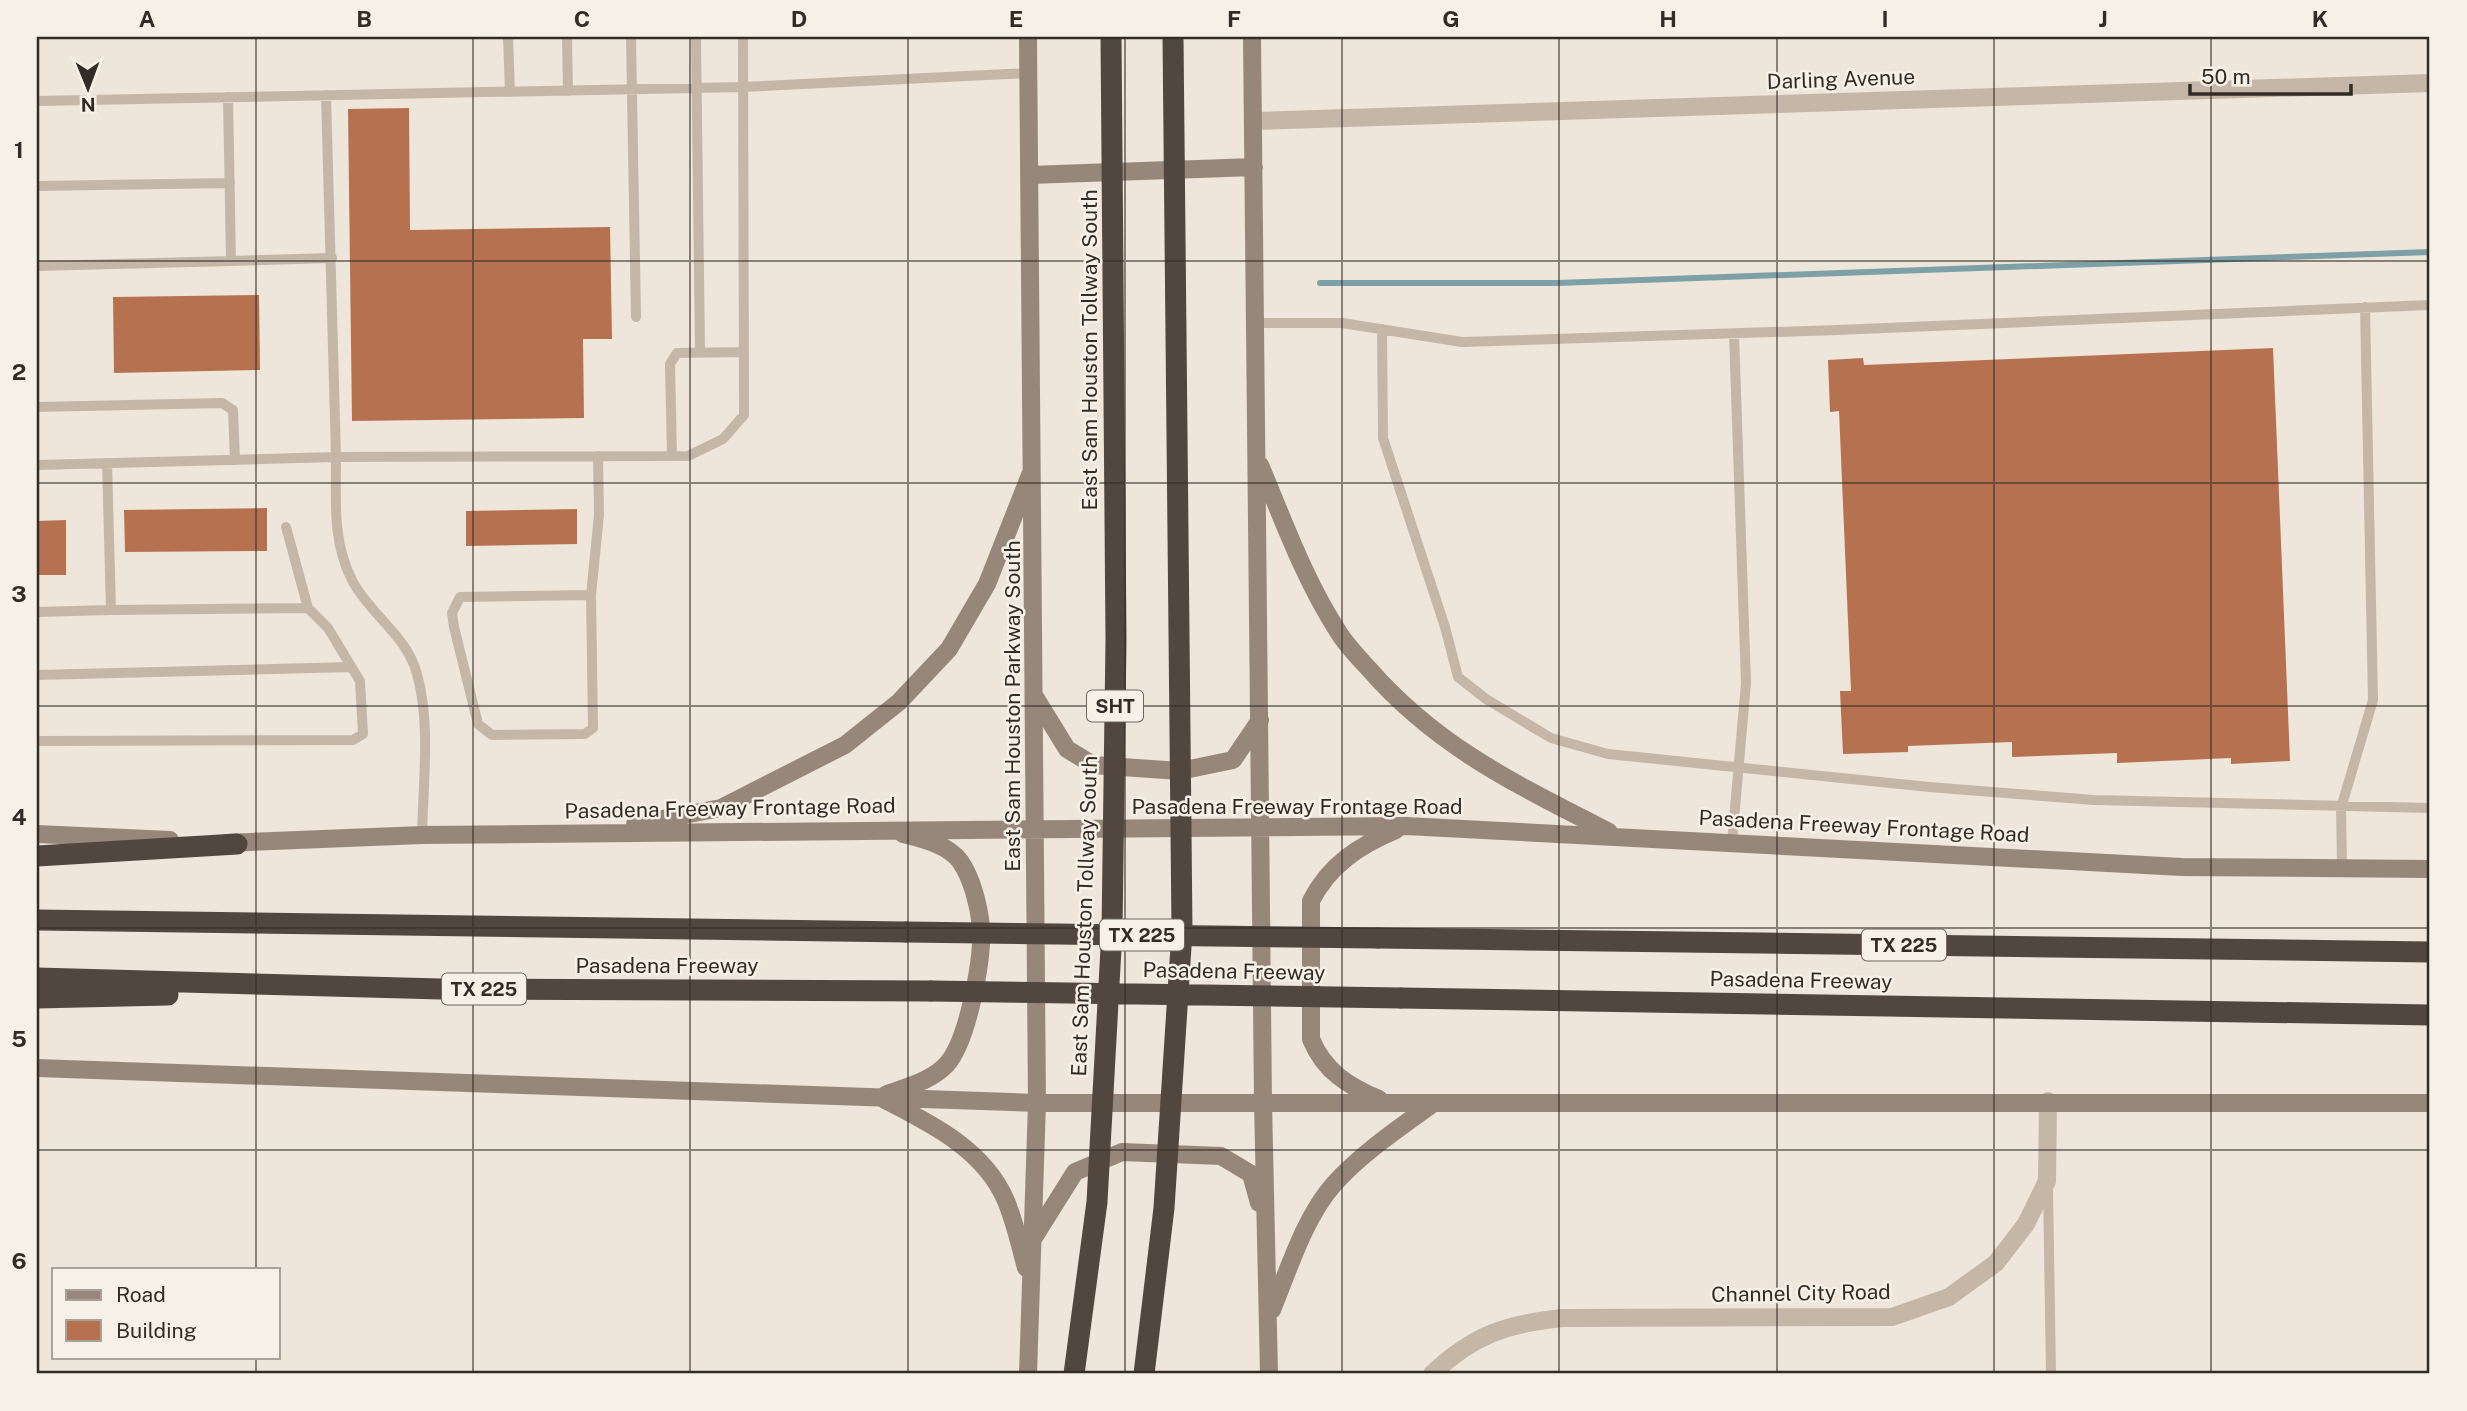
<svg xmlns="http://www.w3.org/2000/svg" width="2467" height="1411" font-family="'Public Sans',sans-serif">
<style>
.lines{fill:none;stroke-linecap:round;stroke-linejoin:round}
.stream{stroke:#7da1a7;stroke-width:6}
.building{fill:#b67250}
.lane{stroke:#c4b7a8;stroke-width:10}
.street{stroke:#c4b7a8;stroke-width:18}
.secondary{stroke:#97877a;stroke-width:18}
.highway{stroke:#52473f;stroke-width:21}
.highway-bridge{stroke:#52473f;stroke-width:21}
.grid{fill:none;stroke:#322c27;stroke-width:2;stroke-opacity:0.55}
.labels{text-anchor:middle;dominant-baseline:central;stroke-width:5;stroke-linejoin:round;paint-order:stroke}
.shield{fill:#f6f0e6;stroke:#6d6760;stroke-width:2}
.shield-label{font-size:19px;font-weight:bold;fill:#322c27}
.street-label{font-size:21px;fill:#322c27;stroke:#f6f0e6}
.neatline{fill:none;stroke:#322c27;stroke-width:2.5}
.grid-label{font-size:23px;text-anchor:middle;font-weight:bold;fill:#322c27}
</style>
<rect width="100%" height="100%" fill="#eee6da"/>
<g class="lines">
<path class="stream" d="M1320,283H1558L2430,252"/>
</g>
<path class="building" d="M409,108L410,230L610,227L612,339H583L584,418L352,421L348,109Z
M259,295L260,370L114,373L113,297Z
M2273,348L2290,761L2231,764V758L2117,763V753L2012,757V742L1908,746V752L1843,754L1840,691H1851L1839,411L1830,412L1828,360L1863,358L1864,365Z
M267,508V551L125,552L124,510Z
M577,509V544L466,546V511Z
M66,520V575H37V521Z"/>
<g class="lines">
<path class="lane" d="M508,37L510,92
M567,37L568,91
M631,37L636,317
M696,37L700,353
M326,95L336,457L688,456L723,439L744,415L743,37
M37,101L743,87L1029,73
M37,186L230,183
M231,261L332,258
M37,266L231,261L228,97
M1255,323H1342L1462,342L1838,330L2430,305
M1382,329L1383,438L1445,627L1458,677L1486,699L1551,738L1608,754L1929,787L2094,800L2430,808
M37,407L222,403L233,410L235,460
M672,456L670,364L677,353L744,352
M37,465L336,457C336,500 332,543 353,582C370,614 407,636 417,674C431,724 423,784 422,835
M286,527L308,608
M591,595L460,597L452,613L454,627L478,724L492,735L585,734L593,728L591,595L599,515L598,456
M37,612L111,610
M37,675L351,667
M37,741L353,740L363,734L360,681L328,628L308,608L111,610L107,463
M1732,842L1746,683L1734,334
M2342,868L2341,808L2373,700L2365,307
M2048,1188L2051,1374"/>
<path class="street" d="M1253,121L2430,83
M1432,1374C1473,1335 1506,1324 1562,1318L1892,1317L1949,1297L1996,1263L2026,1224L2047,1181L2048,1101"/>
<path class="secondary" d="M1028,37L1037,1103L1028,1374
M1252,37L1263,1102L1269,1374
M1030,175L1254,167
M1260,465C1284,522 1305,581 1339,633C1347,646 1359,658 1369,669C1438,748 1518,785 1609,832
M1035,697L1067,749L1093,765L1180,771L1233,760L1260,720
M635,824L721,808L845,745L899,702L949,649L987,584L1030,475
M37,834L170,840
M226,843L422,835L1406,826L2182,867L2430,869
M37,1068L1037,1103H2430
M885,1095C905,1087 932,1081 947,1064C968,1040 983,959 981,927C979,906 972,878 960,861C947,844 922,839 903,834
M1379,1099C1348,1086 1324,1071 1311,1039V901C1329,865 1360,845 1396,830
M885,1100C930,1123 985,1150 1006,1201C1015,1222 1020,1246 1026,1268
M1033,1239L1075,1172L1122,1152L1221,1156L1251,1174L1259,1203
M1272,1310C1289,1269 1304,1218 1334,1184C1362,1153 1398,1129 1431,1105"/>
<path class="highway" d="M37,856L237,844
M37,920L906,932
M1378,938L2430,952
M37,978L441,989L931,991
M37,998L168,995
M1401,998L2430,1015"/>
<path class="highway-bridge" d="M906,932L1378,938
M931,991L1401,998
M1074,1374L1097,1202L1112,930L1116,640L1111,37
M1144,1374L1164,1208L1182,931L1173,37"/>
</g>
<path class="grid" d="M256,37V1269M473,37V1374M690,37V1374M908,37V1374M1125,37V1374M1342,37V1374M1559,37V1374M1777,37V1374M1994,37V1374M2211,37V1374M37,261H2430M37,483H2430M37,706H2430M37,928H2430M37,1150H2430M256,1357V1374"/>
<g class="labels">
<g class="shield">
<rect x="1087" y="690.5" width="56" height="31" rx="5"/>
<rect x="1100" y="919.5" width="84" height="31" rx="5"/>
<rect x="1862" y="929.5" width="84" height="31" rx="5"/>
<rect x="442" y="973.5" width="84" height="31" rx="5"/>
</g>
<g class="shield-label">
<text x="1115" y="706">SHT</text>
<text x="1142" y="935">TX 225</text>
<text x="1904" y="945">TX 225</text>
<text x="484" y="989">TX 225</text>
</g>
<g class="street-label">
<text transform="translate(1841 79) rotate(-2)">Darling Avenue</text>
<text transform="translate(1089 350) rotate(-90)">East Sam Houston Tollway South</text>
<text transform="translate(1012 706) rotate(-90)">East Sam Houston Parkway South</text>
<text x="1297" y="806">Pasadena Freeway Frontage Road</text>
<text transform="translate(730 808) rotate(-1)">Pasadena Freeway Frontage Road</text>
<text transform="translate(1864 826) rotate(3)">Pasadena Freeway Frontage Road</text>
<text transform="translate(1084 916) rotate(-88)">East Sam Houston Tollway South</text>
<text x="667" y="965">Pasadena Freeway</text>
<text transform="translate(1234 971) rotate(1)">Pasadena Freeway</text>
<text transform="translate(1801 980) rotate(1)">Pasadena Freeway</text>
<text transform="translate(1801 1293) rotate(-1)">Channel City Road</text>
</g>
</g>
<rect width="2467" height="1411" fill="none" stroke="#f6f0e6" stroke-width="77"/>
<rect x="52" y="1268" width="228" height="91" fill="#f6f0e6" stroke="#a8a29a" stroke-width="2"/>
<rect x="66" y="1290" width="35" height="10" fill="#97877a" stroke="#a8a29a" stroke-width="2"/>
<text x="116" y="1302" font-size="21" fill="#322c27">Road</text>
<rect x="66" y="1320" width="35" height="21" fill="#b67250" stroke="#a8a29a" stroke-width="2"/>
<text x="116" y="1338" font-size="21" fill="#322c27">Building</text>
<g transform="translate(88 88) rotate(179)" stroke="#f6f0e6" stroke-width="5" paint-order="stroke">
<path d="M0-5L12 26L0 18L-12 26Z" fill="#322c27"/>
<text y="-10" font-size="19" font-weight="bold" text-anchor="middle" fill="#322c27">N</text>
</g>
<path d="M2190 84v10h161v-10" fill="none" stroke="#322c27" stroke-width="3.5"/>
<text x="2201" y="84" font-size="21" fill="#322c27" stroke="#f6f0e6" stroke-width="5" paint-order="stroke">50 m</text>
<rect x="38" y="38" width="2390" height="1334" class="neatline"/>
<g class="grid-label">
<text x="147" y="27">A</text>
<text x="364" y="27">B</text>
<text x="582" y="27">C</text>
<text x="799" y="27">D</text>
<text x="1016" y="27">E</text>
<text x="1234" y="27">F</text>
<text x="1451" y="27">G</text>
<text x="1668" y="27">H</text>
<text x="1885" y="27">I</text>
<text x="2103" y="27">J</text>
<text x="2320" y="27">K</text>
<text x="19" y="158">1</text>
<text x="19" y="380">2</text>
<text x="19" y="602">3</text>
<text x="19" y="825">4</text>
<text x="19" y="1047">5</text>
<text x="19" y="1269">6</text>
</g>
</svg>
